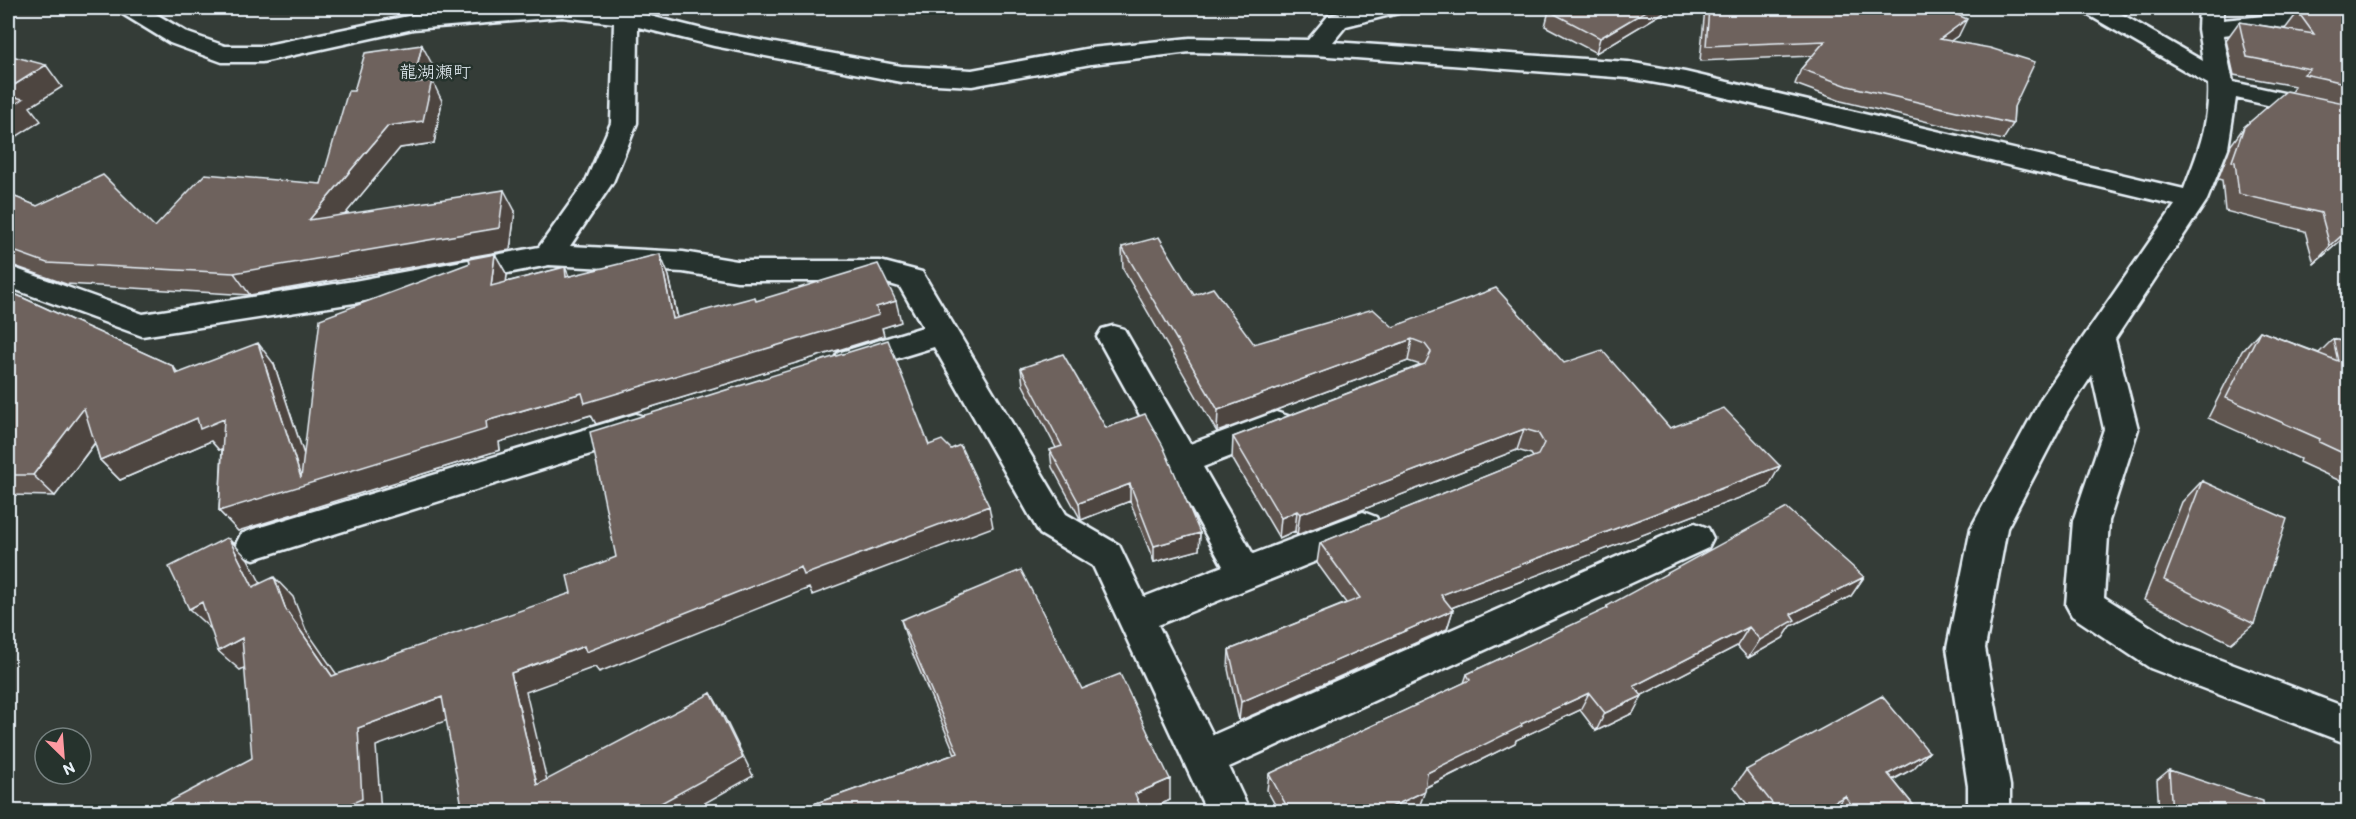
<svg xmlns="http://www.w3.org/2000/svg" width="2356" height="819" font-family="Itim,'Klee One',sans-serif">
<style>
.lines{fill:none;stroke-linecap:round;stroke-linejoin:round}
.minor-casing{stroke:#e8f1f8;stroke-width:5}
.minor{fill:#26332d;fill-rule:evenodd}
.wall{fill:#5f5450;stroke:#e8f1f8;stroke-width:1.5}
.shaded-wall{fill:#4d4541;stroke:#e8f1f8;stroke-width:1.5}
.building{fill:#6e625d;stroke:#e8f1f8;stroke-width:1.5}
.labels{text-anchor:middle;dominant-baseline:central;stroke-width:5;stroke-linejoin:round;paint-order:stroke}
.far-quarter-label{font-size:18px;fill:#e8f1f8;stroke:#26332d}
</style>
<rect width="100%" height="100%" fill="#343c37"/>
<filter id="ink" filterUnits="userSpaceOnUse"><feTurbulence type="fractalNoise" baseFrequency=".0167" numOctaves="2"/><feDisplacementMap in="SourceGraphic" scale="12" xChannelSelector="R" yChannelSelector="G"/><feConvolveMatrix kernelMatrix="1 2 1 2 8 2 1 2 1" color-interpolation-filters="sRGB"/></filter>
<g filter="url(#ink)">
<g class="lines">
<g class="minor-casing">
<path id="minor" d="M118,8H146L188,33L225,46H262L413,15L503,8H606L626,10L714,32L901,66L972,70L1091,48L1190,38L1308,40L1328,16L1362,8H1401L1398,13L1346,26L1333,42L1628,62L1685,72L2184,189C2198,153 2210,122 2208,84L2085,13L2082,8H2111L2203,61L2198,29L2199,8H2223V20L2348,8V20L2223,35L2233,82L2348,107V123L2236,98L2228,148L2207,200L2115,339L2138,429L2109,521L2104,597L2178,644L2348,708V744L2150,668L2072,616L2066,605L2073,521L2104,429L2092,375L2067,413L2007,528L1985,648L2010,786V812H1968V786L1947,648L1971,528L2042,397L2175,205L1685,88L1628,78L1315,55L1190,52L1091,64L972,86L901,82L714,46L638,27L637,123L613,182L570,246L683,252L737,261H880L922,272L1066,514L1119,545L1144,597L1223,566L1097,337L1102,329L1113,326L1124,329L1190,444L1276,412L1288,416L1293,425L1288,434L1203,467L1253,554L1363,512L1376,517L1381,527L1376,537L1158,625L1213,735L1682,528L1695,523L1708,528L1713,538L1708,548L1229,767L1250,812H1207L1093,566L1040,534L934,347L849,373L838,369L833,361L838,353L923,327L900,287L880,281H737L683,272L549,265L354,303L142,336L8,287V266L143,314L354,281L539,247L586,181L611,123L614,23L562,17L413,29L262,62H222L170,43L121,13Z
M636,414L648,418L653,427L648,436L254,559L241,554L236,544L241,534L254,529Z"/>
</g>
<use href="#minor" class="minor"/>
</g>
<path class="wall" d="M1671,8L1596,53L1545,26L1549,11Z
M1705,8H1943L1942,9L1959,35L1950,41L2014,107L2013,124L2003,140L1841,101L1795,84L1801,69L1812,56L1700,61Z
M2349,8V233L2314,264L2305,231L2225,211L2222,180L2218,179L2231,145L2244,127L2291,92L2295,86L2234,75L2226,40L2239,22L2285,29L2298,12L2347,9Z
M433,66L430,80L442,101L434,143L400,148L345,214L515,211L510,250L250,295L66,284L9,264L8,265V194L37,206L155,227L321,184L354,91Z
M1122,247L1194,295L1254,344L1393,327L1564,363L1670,428L1780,466L1768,487L1451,608L1453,610L1447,629L1239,721L1228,669L1229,650L1346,603L1317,563L1320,543L1533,457L1531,454L1517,450L1297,535L1295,531L1279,538L1232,458L1233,437L1421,365L1408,361L1217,432L1123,269Z
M495,254L507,275L506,282L565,267L569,276H669L678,318L756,301L901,322L882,328L884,336L596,424L591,415L499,442L500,450L238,531L219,511L222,448L219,450L211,441L120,480L100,460L95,443L55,496L8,495V291L173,366L178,373L274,364L304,455Z
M2260,331L2319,353L2333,339L2349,343V485L2299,462L2300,459L2208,418L2242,351Z
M1021,368L1106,428L1200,533L1199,550L1154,562L1130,501L1081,520L1052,467L1050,450L1056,448L1023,385Z
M2202,481L2254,624L2231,643L2144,600L2182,502Z
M1864,577L1851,596L1791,626L1783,638L1748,658L1737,646L1642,695L1633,713L1596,731L1580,710L1516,740L1515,743L1425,788L1419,807L1410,812H1279L1267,790L1269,774L1464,683L1467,674L1605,610L1607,606Z
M901,620L1082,689L1170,800L1144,812H791L955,754L908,643Z
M1929,752L1913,769L1893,780L1919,812H1753L1734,787L1746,770Z
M2169,770L2264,812H2159L2157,780Z"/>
<path class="shaded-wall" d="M1651,8H1671L1596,53L1600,38Z
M1967,19L1959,35L1932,54L1940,39Z
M422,45L433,66L424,104L413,83Z
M46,65L62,87L30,107L41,121L8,142V89Z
M432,80L442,101L434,143L400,148L323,241L309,220L388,126Z
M504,190L515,211L510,250L250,295L234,273Z
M2349,229V233L2314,264L2330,246Z
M495,254L507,275L503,307L491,286Z
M660,254L669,276L682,340L673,319Z
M896,301L901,322L882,328L884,336L596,424L591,415L499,442L500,450L238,531L219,511L301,478L258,343L274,364L313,482L486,421Z
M1412,339L1408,361L1217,432L1218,410Z
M84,408L105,429L55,496L33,475Z
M197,418L224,419L242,440L219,450L211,441L120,480L100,460Z
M1524,429L1517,450L1297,535L1300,514Z
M1780,466L1768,487L1435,614L1441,595Z
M1130,484V501L1081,520L1079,503Z
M989,506L993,527L812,595L809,588L599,672L595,667L526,692L552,802L537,785L511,673L801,567Z
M1297,511L1295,531L1279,538L1281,518Z
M1200,533L1199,550L1154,562V546Z
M229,539L248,559L273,607L253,587Z
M274,577L293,597L306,630L351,695L332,676L286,610Z
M1864,577L1851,596L1791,626L1783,638L1748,658L1760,640L1791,614Z
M202,602L223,622L210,628L189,609Z
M1453,610L1447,629L1239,721L1241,702Z
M1749,627L1737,646L1625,704L1634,686Z
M242,638L263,658L240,670L218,651Z
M711,693L722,712L753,776L689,812H645Z
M1589,693L1580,710L1516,740L1515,743L1422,789L1427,773L1521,724Z
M1642,696L1633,713L1596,731L1605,713Z
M442,697L459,716L376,746L381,812H330L358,728Z
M1929,752L1913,769L1872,790L1888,774Z
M1170,779V800L1144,812H1136L1135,794Z
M1425,791L1419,807L1410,812H1381Z
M1845,796L1831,812H1816Z"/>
<path class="building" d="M1555,8H1651L1600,38L1549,11Z
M1709,8H1941L1967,19L1940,39L1990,48L2035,62L2014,107L2013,124L1848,86L1801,69L1825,41L1706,46Z
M2329,9H2349V84L2304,74L2310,69L2247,57L2239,22L2314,34L2298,12Z
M422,45L413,83L432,80L423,121L388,126L309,220L504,190L499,228L234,273L47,263L8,249V194L37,206L103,175L155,227L205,174L321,184L348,91H354L365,53Z
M8,55L46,65L8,89Z
M2286,91L2349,104V229L2330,246L2321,213L2239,194L2235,162L2232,161L2244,127Z
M8,95L23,99L8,109Z
M1159,237L1194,295L1213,288L1254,344L1373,309L1393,327L1496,288L1564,363L1602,350L1670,428L1724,408L1780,466L1441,595L1453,610L1241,702L1229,650L1360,598L1320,543L1538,455L1544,443L1538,433L1524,429L1300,514L1297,511L1281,518L1233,437L1425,364L1431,352L1425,344L1412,339L1218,410L1122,247Z
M495,254L491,286L565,267L566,277L660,254L673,319L755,297L756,301L878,264L896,301L876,307L879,315L585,403L582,393L486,421L487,429L219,511L224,419L200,429L197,418L100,460L84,408L33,475H8V291L173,366L176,374L258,343L301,478L320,319L470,263L469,259Z
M2260,331L2338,361L2333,339L2349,343V456L2319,442L2320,439L2226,398Z
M888,340L929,445L942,440L951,449L960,445L989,506L804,575L801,567L586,652L584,646L511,673L537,785L711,693L743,758L645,812H463L442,697L358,728L362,799L330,812H150L252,758L242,638L218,651L202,602L189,609L169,567L226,538L229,539L253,587L274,577L286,610L332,676L571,593L567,576L616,557L590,432Z
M1063,354L1106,428L1145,414L1163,446L1200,533L1154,546L1130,484L1079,503L1050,450L1062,446L1021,368Z
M2202,481L2287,519L2254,624L2164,580Z
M1787,508L1864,577L1791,614L1795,620L1760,640L1749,627L1634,686L1642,696L1605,713L1589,693L1521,724L1522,726L1427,773L1425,791L1381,812H1290L1269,774L1470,680L1467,674L1608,608L1607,606Z
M1021,570L1082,689L1120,674L1170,779L1135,794L1143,812H791L958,753L901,620Z
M1882,696L1929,752L1888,774L1919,812H1857L1845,796L1816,812H1779L1746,770Z
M2169,770L2263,801L2264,812H2172Z"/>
</g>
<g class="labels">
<g class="far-quarter-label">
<text x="435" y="72">龍湖瀬町</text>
</g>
</g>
<rect width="2356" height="819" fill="none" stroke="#26332d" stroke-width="30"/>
<rect x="15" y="15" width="2326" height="789" fill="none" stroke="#e8f1f8" stroke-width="2" filter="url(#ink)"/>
<g transform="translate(63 756) rotate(155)"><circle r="28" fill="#26332d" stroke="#747f7e" stroke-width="1.5"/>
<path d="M0-4.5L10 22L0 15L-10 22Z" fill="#ff9aa2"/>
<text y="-9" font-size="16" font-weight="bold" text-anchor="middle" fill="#e8f1f8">N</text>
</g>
</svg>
